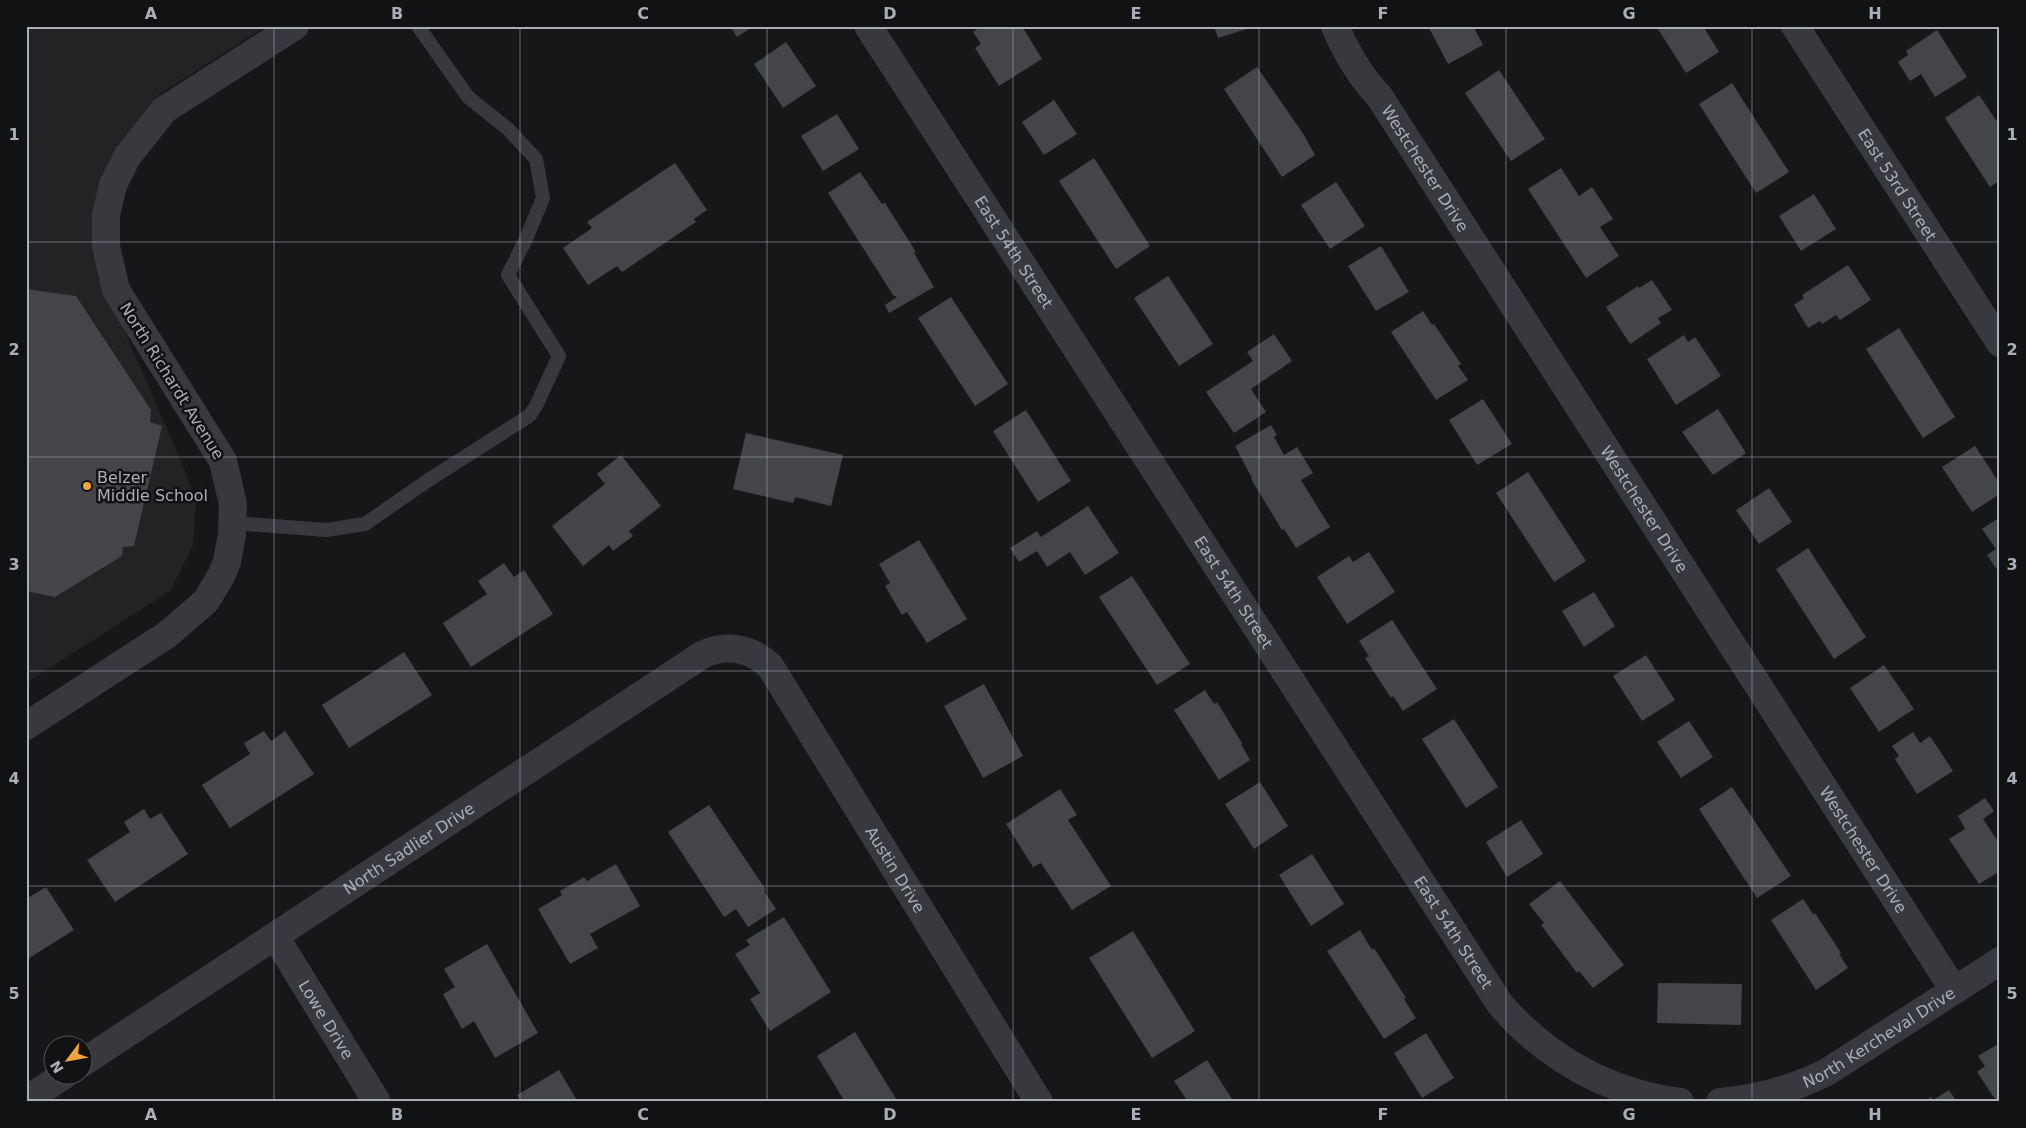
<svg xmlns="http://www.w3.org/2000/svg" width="2026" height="1128" font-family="'DejaVu Sans',sans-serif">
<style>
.built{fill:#232326}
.building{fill:#434549}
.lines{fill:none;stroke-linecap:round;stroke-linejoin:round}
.service{stroke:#38393e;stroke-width:14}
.minor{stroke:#38393e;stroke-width:28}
.tertiary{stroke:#38393e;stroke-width:28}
.grid{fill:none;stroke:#a9afb8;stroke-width:1;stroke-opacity:0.55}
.poi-dot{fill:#eea43a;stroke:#121214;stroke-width:2}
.labels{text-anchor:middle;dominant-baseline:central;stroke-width:5;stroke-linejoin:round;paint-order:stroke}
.street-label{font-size:16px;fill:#a9afb8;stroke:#121214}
.poi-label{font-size:16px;fill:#a9afb8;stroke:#121214;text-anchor:start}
.neatline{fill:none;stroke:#a9afb8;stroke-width:2}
.grid-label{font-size:16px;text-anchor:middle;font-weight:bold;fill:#a9afb8}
</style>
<rect width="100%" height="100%" fill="#171719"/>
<path class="built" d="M26,26H266L160,94L110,159L97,217L105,285L185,471L196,502L193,546L170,591L26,683Z"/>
<path class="building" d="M730,26H754L737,37Z
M982,26L1023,28L1042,59L999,86L975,48L981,44L973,32Z
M1214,26H1253V27L1218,38Z
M1428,26H1473L1483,45L1448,64Z
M1656,26H1703L1719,52L1686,73Z
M1937,30L1967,77L1935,97L1921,74L1910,81L1898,62L1908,55L1906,51Z
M786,42L816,86L783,108L754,64Z
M1257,67L1304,135L1315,155L1282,177L1224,89Z
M1499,70L1545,139L1511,161L1465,93Z
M1732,83L1789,172L1756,193L1699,104Z
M1979,95L2000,126V180L1990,187L1945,118Z
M1054,100L1077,134L1044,155L1022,122Z
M837,114L859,149L823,171L801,136Z
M1094,158L1150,246L1116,269L1059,181Z
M675,163L707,210L694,219L696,222L622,272L617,266L588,285L563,248L592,228L587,222Z
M1561,168L1579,196L1592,187L1613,219L1600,227L1619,256L1586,278L1528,189Z
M860,172L882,204L885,203L916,252L914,253L934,287L889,313L885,305L897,297L893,295L828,193Z
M1336,182L1365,226L1330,249L1301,205Z
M1814,194L1836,229L1801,251L1779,216Z
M1381,246L1409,292L1376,311L1348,266Z
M1848,265L1871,300L1840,320L1836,315L1822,324L1820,321L1808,328L1794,305L1804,298L1802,295Z
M1168,276L1213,344L1179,366L1134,298Z
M1652,280L1672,310L1658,318L1661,323L1630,344L1606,307L1638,286L1639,288Z
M26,289L76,296L151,410L150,422L162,426L134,546L123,547L122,556L55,597L26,591Z
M951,297L1008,384L975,406L918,318Z
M1423,311L1432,325L1434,324L1461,364L1458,366L1468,380L1436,400L1391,332Z
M1899,328L1955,417L1923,438L1866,349Z
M1274,334L1292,361L1251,389L1266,412L1234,433L1206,392L1253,361L1247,352Z
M1684,335L1688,342L1695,337L1721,376L1676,405L1647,359Z
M1483,399L1512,444L1477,465L1449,420Z
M1718,409L1746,453L1713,475L1682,432Z
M1026,410L1071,481L1038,502L993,431Z
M1271,425L1277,435L1274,437L1284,455L1297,447L1313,473L1301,480L1330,527L1296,548L1284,529L1282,530L1251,479L1252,478L1235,446Z
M746,433L843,455L831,506L795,497L793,503L733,489Z
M1975,446L2000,484V494L1972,512L1942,467Z
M621,455L661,506L629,531L633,536L613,551L609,545L583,566L552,526L605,484L597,474Z
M1528,472L1586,561L1554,582L1496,493Z
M1769,488L1792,522L1759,544L1736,510Z
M1088,506L1119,553L1085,575L1070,552L1047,567L1037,551L1019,562L1010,548L1037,531L1041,537Z
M2000,517V574L1987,555L1996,549L1982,529Z
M919,540L967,619L927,643L907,612L902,615L885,586L890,583L879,564Z
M1808,548L1866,637L1834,659L1776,569Z
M1369,552L1395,592L1347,624L1317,577L1349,556L1353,562Z
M504,563L514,577L524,570L553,614L471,667L443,623L487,594L478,581Z
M1132,576L1190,664L1157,685L1099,597Z
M1594,592L1615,626L1584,647L1562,611Z
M1392,620L1437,689L1403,711L1393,696L1391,698L1365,658L1369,656L1359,641Z
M404,652L432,695L349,748L322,705Z
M1646,655L1675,700L1642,721L1613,676Z
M1884,665L1914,709L1879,732L1850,688Z
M984,684L1023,756L983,778L944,706Z
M1205,690L1214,704L1217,702L1242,743L1241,744L1250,760L1219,780L1174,710Z
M1454,719L1498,787L1466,808L1422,739Z
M1689,721L1713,757L1681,778L1657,742Z
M264,731L271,741L285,731L314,774L230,828L202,785L250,754L244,743Z
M1913,732L1920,743L1930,736L1953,771L1917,794L1895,759L1899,756L1892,746Z
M1260,782L1288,826L1254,849L1225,804Z
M1732,787L1791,876L1757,898L1699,809Z
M1060,789L1077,815L1068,820L1111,886L1072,910L1041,863L1033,867L1006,824Z
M1985,798L1994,811L1983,819L2000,844V871L1979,884L1949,839L1965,829L1958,816Z
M709,805L766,890L764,891L776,909L748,927L736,909L724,917L668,832Z
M144,809L150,819L161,813L188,854L115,902L87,860L130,832L124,822Z
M1521,820L1543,854L1507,877L1486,842Z
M1312,854L1344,904L1311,926L1279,875Z
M616,864L640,906L590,934L598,948L570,964L538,909L562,895L560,891L584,877L587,881Z
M1560,881L1624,965L1593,988L1579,971L1577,973L1541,925L1544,923L1529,904Z
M46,887L74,930L26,960V899Z
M1803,899L1813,914L1815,913L1841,953L1839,954L1848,968L1816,990L1771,920Z
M784,917L831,992L770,1031L750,999L760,993L735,954L750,945L746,940Z
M1360,930L1372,950L1374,948L1406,998L1404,999L1416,1018L1384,1039L1327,951Z
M1133,931L1195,1031L1152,1058L1089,958Z
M487,944L538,1033L495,1058L474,1021L462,1029L443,994L455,987L444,969Z
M1658,983L1742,984L1741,1025L1657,1023Z
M855,1032L898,1102H845L817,1056Z
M1426,1033L1454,1078L1422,1098L1394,1053Z
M2000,1043V1102H1997L1977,1072L1985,1066L1978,1056Z
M1207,1060L1234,1102H1188L1174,1081Z
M559,1070L578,1102H521L517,1095Z
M1949,1090L1957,1102H1924L1931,1097L1933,1100Z"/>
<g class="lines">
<path class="service" d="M233,523L326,530L365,524L427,481L529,416L536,406L559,356L508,275L525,241L543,198L536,159L508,129L468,97L418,26"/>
<g class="minor">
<path id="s1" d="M868,26L1500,1004C1546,1058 1609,1093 1680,1102"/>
<path id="s2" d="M1335,26C1345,50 1361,77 1379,96L1954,990"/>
<path id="s3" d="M1795,26L2000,343"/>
<path id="s4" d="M275,936L377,1102"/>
<path id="s5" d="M82,1063L702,655C725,643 751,648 770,666L1039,1102"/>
<path d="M26,1100L63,1076"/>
<path id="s6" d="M1720,1102C1759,1099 1793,1089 1827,1072L2000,961"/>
</g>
<path class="tertiary" d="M26,726L168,634L206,601L221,576L227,562L232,534L233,504L223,461L116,290L106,246V215L113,185L127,157L164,110L295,26"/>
</g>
<path class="grid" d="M274,26V1102M520,26V1102M767,26V1102M1013,26V1102M1259,26V1102M1506,26V1102M1752,26V1102M26,242H2000M26,457H2000M26,671H2000M26,886H2000"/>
<circle class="poi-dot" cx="87" cy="486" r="5"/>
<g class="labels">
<g class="street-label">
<text stroke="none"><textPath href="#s2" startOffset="169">Westchester Drive</textPath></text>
<text stroke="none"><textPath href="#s3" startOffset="189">East 53rd Street</textPath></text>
<text stroke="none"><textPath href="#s1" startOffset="269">East 54th Street</textPath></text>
<text transform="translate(172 381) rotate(58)">North Richardt Avenue</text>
<text stroke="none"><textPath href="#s2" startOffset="574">Westchester Drive</textPath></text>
<text stroke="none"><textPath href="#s1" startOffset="674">East 54th Street</textPath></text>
<text stroke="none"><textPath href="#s5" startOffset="391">North Sadlier Drive</textPath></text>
<text stroke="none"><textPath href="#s2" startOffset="979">Westchester Drive</textPath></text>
<text stroke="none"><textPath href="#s5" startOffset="1055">Austin Drive</textPath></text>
<text stroke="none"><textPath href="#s1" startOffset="1079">East 54th Street</textPath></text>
<text stroke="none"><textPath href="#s4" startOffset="98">Lowe Drive</textPath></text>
<text stroke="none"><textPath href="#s6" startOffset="174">North Kercheval Drive</textPath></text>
</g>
<g class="poi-label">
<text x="97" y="477">Belzer<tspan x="97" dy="18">Middle School</tspan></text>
</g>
</g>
<rect width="2026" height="1128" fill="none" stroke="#121214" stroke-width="55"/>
<g transform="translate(68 1060) rotate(238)"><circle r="24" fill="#121214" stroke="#4e5156"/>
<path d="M0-4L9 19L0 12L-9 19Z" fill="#eea43a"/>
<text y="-8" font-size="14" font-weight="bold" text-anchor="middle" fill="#a9afb8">N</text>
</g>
<rect x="28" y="28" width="1970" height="1072" class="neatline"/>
<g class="grid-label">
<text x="151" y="19">A</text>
<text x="397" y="19">B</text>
<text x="643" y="19">C</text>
<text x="890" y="19">D</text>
<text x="1136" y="19">E</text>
<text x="1383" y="19">F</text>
<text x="1629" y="19">G</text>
<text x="1875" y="19">H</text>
<text x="14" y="140">1</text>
<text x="2012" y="140">1</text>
<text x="14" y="355">2</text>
<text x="2012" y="355">2</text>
<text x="14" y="570">3</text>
<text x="2012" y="570">3</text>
<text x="14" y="784">4</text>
<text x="2012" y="784">4</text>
<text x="14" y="999">5</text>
<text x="2012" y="999">5</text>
<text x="151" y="1120">A</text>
<text x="397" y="1120">B</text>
<text x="643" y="1120">C</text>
<text x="890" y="1120">D</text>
<text x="1136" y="1120">E</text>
<text x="1383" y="1120">F</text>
<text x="1629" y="1120">G</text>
<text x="1875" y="1120">H</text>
</g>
</svg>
